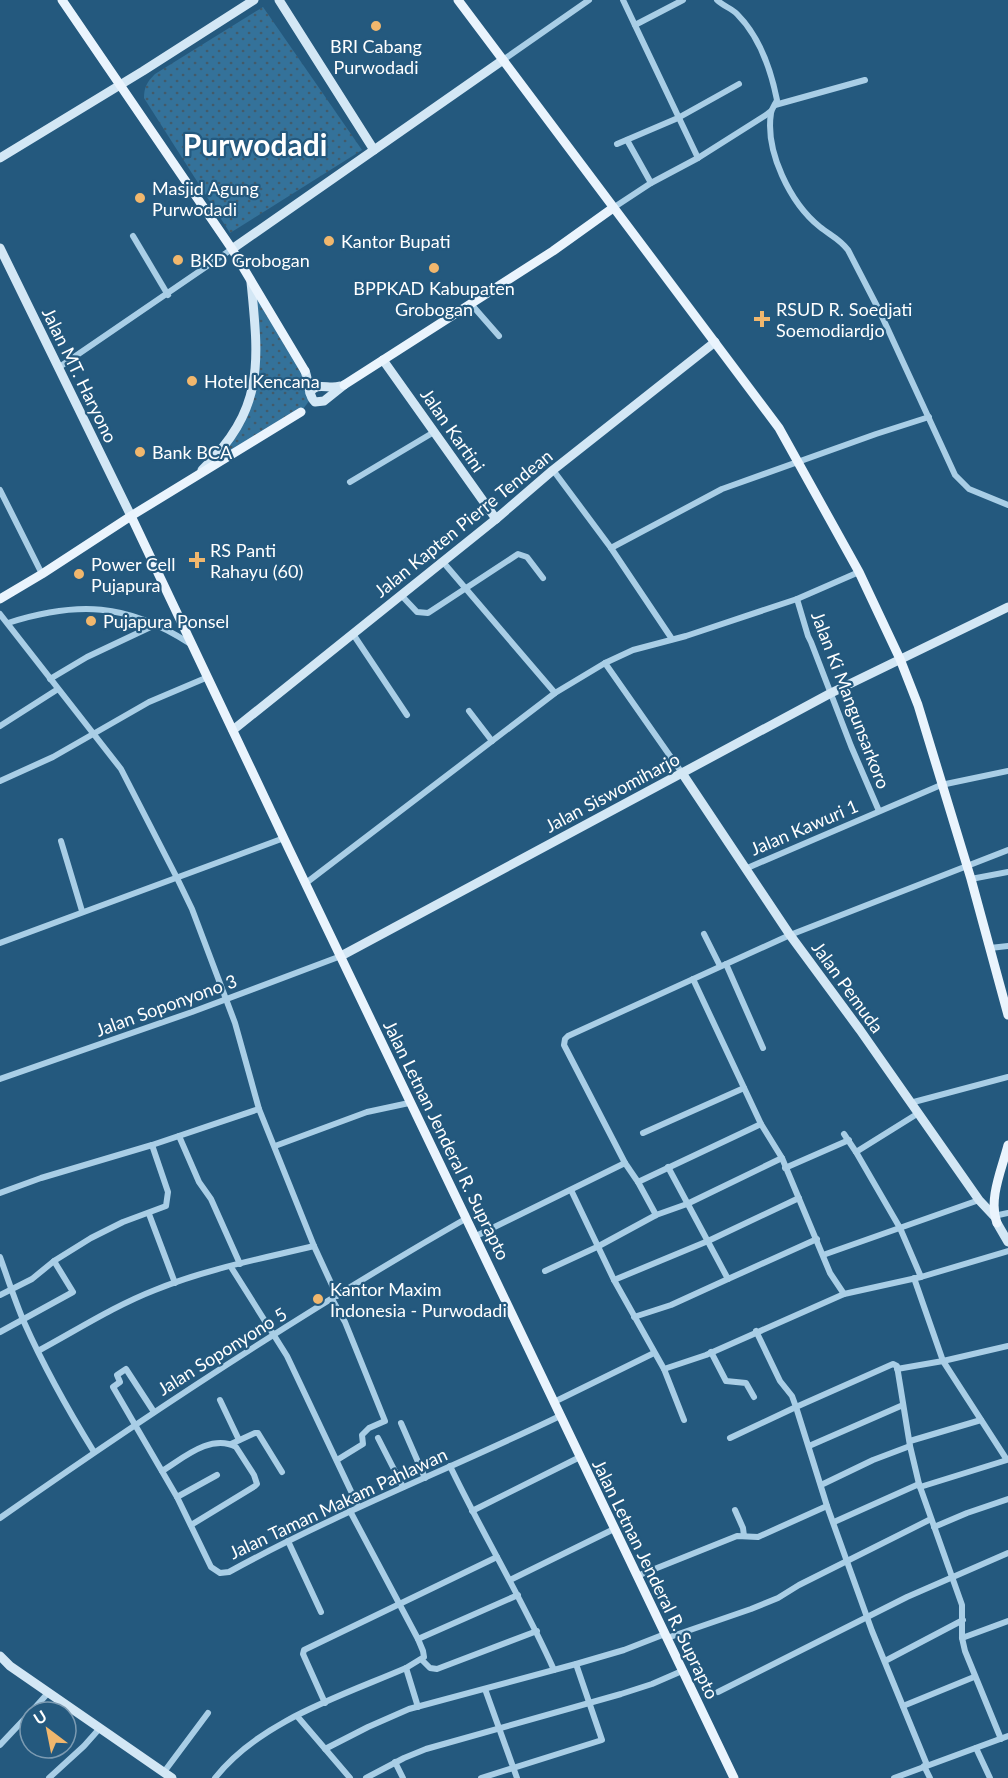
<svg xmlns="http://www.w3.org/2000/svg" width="1008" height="1778" viewBox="0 0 1008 1778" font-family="Lato,sans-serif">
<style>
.park{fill:url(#park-dots)}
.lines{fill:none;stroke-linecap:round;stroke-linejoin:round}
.street{stroke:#a9cee6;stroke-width:6}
.secondary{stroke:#d3e7f5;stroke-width:9}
.primary{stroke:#eaf4fd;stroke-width:9}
.poi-dot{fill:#f1b76d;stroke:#24597e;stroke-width:2}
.labels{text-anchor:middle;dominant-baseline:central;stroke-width:4.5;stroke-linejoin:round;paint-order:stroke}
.poi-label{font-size:18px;fill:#fff;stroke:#24597e;text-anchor:start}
.street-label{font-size:18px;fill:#fff;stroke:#24597e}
.town-label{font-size:30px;font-weight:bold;fill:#fff;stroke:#24597e}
</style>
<defs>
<pattern id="park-dots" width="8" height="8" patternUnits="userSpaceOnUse" patternTransform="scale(1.5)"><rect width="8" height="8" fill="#34729a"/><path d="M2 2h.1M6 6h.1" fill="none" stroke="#425b6b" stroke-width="1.8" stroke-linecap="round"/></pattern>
</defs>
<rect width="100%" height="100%" fill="#24597e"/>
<!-- park -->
<g class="park">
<path d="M 263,7 L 362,150 L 230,233 L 144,98 C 144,87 147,82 155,74 Z"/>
<polygon points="252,282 305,371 309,401 301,412 197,476 217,457 254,389"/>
</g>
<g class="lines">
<!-- street -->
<g class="street">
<polyline points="623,0 698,158"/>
<path d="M 717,0 C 723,6 731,8 737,14 C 759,36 771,70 777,100 C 775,105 772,108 771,113 C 765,151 790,203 820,227 C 830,235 840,239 848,250 L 879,310 L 955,475 L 969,489 L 1008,505"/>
<polyline points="635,25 683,0"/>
<polyline points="503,60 589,0"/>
<polyline points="775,105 865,80"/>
<polyline points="627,140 651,183"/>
<polyline points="617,144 678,118 739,84"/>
<polyline points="613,208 651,183 698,158 766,115 771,111"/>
<polyline points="133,236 168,295"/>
<polyline points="471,304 499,336"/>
<polyline points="58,368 232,249"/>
<polyline points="553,470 611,548 672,639"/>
<polyline points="350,482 434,432"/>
<polyline points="0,490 42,574"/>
<polyline points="611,548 722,489 876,434 929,417"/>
<polyline points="443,562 555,693"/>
<polyline points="401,595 417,612 428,613 518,554 527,557 543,578"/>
<polyline points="797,599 808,636 811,642 851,746 879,811"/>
<polyline points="0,614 121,769 177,878 192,909 235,1023 259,1109 314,1246 337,1296"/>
<path d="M 8,623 C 77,601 127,603 189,643"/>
<polyline points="353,634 407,715"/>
<polyline points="605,663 682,773"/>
<polyline points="50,679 87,657 157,624"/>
<polyline points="469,711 492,741"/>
<polyline points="0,726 58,689"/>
<polyline points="0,781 53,757 149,702 208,677"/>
<polyline points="61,841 82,911"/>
<polyline points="745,869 941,785 1008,771"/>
<polyline points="971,879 1008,872"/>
<polyline points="306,883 555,693 605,663 633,650 686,636 797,599 859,572"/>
<polyline points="704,934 720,966"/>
<polyline points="0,943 284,838"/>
<polyline points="990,948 1008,946"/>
<polyline points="726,964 763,1048"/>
<polyline points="693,979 761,1124 782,1158 830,1273 844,1294"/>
<polyline points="0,1079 192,1012 341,956"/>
<polyline points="910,1103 1008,1077"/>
<polyline points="643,1133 744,1088"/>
<polyline points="844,1134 856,1152 917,1114"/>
<polyline points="179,1136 199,1182 211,1199 240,1264"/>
<polyline points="275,1146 367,1112 409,1103"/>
<polyline points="856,1152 900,1228 921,1277"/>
<polyline points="625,1163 638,1182"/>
<polyline points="668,1167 728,1279 817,1239"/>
<polyline points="785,1168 849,1140"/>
<polyline points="571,1190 614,1280 664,1369 706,1355 844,1294 921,1277 1008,1251"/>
<polyline points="0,1193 41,1178 152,1145 259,1109"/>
<polyline points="149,1214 175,1283"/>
<polyline points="656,1215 638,1182 761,1124"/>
<polyline points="994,1216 1008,1213"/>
<polyline points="474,1237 625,1163 564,1045 565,1039 568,1036 790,935 1008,850"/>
<polyline points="823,1255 979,1200"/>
<path d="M 0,1257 C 8,1279 15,1301 24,1322 C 44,1367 68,1410 94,1452"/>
<polyline points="231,1267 287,1356 358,1506"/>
<polyline points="545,1271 597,1247 656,1215 687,1204 782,1158"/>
<polyline points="914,1278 943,1361 1007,1460 920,1487"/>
<polyline points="614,1280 708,1241 799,1198"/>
<polyline points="0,1295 32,1279 54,1261 91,1238 123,1222 166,1206 168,1192 152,1145"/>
<polyline points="332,1299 345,1322 385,1421 369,1428 362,1435 363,1444 337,1460"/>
<polyline points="634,1317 671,1305 728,1279"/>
<polyline points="0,1332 73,1292 54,1261"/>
<path d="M 38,1351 C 77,1330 114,1306 155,1290 C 206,1269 260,1259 314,1246"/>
<polyline points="711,1352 726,1381 746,1383 754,1397"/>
<polyline points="664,1369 684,1420"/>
<polyline points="897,1369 943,1361 1008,1346"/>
<polyline points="220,1400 239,1440"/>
<polyline points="554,1402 654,1353"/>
<path d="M 154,1412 L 126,1369 L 117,1375 L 120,1382 L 113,1387 L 177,1497 L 211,1567 L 220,1573 L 229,1572 C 336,1513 450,1469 560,1416"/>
<polyline points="401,1423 425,1478"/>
<polyline points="378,1438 403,1487"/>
<polyline points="730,1438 796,1407 792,1396 780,1381 756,1331"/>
<polyline points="910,1441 981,1420"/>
<polyline points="231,1444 255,1433 258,1433 282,1472"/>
<polyline points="809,1446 903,1405"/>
<path d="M 450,1466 C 483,1535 523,1600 554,1670"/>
<path d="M 162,1471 C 182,1459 211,1433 236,1447 L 254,1475 L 257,1484 L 255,1486 L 191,1525"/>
<polyline points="821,1485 873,1460 910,1446"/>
<polyline points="177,1497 217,1475"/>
<polyline points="735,1510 743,1528 744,1536"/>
<polyline points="472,1511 580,1457"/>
<path d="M 0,1518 C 151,1412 306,1310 467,1218"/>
<polyline points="834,1522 919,1484"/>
<polyline points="934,1527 967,1513 1008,1499"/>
<polyline points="288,1541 321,1612"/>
<polyline points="637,1576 737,1536 758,1537 827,1506"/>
<polyline points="510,1580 614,1529"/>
<polyline points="667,1638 751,1609 778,1598 799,1585 931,1519"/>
<polyline points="962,1638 1008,1621"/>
<polyline points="418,1639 518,1595"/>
<polyline points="422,1660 430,1668 437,1669 537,1631"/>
<polyline points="885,1661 963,1620"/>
<polyline points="406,1668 418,1707"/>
<polyline points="485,1689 517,1778"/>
<polyline points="718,1692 907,1597 1008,1553"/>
<polyline points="325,1703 303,1654 304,1650 497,1557"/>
<polyline points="903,1706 974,1677"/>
<polyline points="31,1712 48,1693"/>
<polyline points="297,1716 350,1778"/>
<polyline points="0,1745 30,1713"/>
<polyline points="976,1748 990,1778"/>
<polyline points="325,1749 368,1727 409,1709 576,1664 624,1650 665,1634"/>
<polyline points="395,1762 403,1778"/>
<polyline points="927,1765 872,1631 827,1506 796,1407 893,1364 897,1366 910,1446 919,1484 962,1605 962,1638 965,1651 1001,1739"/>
<polyline points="924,1766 930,1778"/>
<polyline points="164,1772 208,1713"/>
<polyline points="49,1778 84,1746 100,1728"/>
<path d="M 215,1778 C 260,1721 341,1696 406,1668 L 424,1657 L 423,1651 L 418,1639 L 350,1511"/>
<polyline points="366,1778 404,1758 426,1749 621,1694 652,1684 682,1671"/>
<polyline points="481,1778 602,1740 576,1664"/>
<polyline points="894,1778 1008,1736"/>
</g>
<!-- secondary -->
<g class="secondary">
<polyline points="279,0 374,150"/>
<polyline points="0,158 143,71 254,0"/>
<polyline points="0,248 131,516"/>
<polyline points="232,249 503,60"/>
<polyline points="383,360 496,519"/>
<path d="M 305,371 C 309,381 308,396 315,402 L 324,401 L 344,385"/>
<path d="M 310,393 C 316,381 329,390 340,386"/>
<path d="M 202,470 C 265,409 259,363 251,282"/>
<polyline points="233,730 496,519 553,470 715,342"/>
<polyline points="682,773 790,935 860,1030 979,1200 994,1216"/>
<polyline points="341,956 831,693 1008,607"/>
<polyline points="997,1223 1008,1242"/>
<polyline points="0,1656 10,1666 172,1778"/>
</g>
<!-- primary -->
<g class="primary">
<polyline points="62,0 232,249 305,371"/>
<polyline points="458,0 779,428 859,572 900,659 918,705 971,879 1008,1015"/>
<polyline points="344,385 553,251 613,208"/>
<path d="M 131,516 C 241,749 352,982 464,1214 C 555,1401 643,1590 734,1778"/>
<polyline points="0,599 42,574 131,516 301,412"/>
<path d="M 997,1223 C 988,1199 1002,1169 1008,1145"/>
</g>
</g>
<!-- markers -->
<g class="poi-dot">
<circle cx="376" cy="26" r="6"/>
<circle cx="140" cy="198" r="6"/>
<circle cx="329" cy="241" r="6"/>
<circle cx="178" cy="260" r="6"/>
<circle cx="434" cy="268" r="6"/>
<path d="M759 310h6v6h6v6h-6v6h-6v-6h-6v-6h6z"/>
<circle cx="192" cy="381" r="6"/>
<circle cx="140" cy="452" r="6"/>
<path d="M194 551h6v6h6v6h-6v6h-6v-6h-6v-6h6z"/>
<circle cx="79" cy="574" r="6"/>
<circle cx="91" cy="621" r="6"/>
<circle cx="318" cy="1299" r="6"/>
</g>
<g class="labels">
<!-- poi labels -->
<g class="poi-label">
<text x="376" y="46" text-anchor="middle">BRI Cabang<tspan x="376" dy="21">Purwodadi</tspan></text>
<text x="152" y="188">Masjid Agung<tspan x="152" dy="21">Purwodadi</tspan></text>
<text x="341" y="241">Kantor Bupati</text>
<text x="190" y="260">BKD Grobogan</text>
<text x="434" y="288" text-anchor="middle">BPPKAD Kabupaten<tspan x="434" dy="21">Grobogan</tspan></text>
<text x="776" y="309">RSUD R. Soedjati<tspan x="776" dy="21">Soemodiardjo</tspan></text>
<text x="204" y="381">Hotel Kencana</text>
<text x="152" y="452">Bank BCA</text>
<text x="210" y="550">RS Panti<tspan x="210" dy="21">Rahayu (60)</tspan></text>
<text x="91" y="564">Power Cell<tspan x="91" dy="21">Pujapura</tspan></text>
<text x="103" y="621">Pujapura Ponsel</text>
<text x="330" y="1289">Kantor Maxim<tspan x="330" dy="21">Indonesia - Purwodadi</tspan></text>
</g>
<!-- street labels -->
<g class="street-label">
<text transform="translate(80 375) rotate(64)">Jalan MT. Haryono</text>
<text transform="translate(453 430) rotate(55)">Jalan Kartini</text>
<text transform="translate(463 523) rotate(-39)">Jalan Kapten Pierre Tendean</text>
<text transform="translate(851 700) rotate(69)">Jalan Ki Mangunsarkoro</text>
<text transform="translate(612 792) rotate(-28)">Jalan Siswomiharjo</text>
<text transform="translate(804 827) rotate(-23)">Jalan Kawuri 1</text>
<text transform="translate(848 987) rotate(54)">Jalan Pemuda</text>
<text transform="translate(166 1005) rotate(-20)">Jalan Soponyono 3</text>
<text transform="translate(447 1140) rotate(64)">Jalan Letnan Jenderal R. Suprapto</text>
<text transform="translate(222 1351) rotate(-32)">Jalan Soponyono 5</text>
<text transform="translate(338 1503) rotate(-25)">Jalan Taman Makam Pahlawan</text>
<text transform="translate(656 1579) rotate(64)">Jalan Letnan Jenderal R. Suprapto</text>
</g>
<!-- town labels -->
<g class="town-label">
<text x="255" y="144">Purwodadi</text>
</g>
</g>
<!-- north arrow -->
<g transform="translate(48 1730) rotate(328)"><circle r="28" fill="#24597e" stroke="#7c9bb2" stroke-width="1.5"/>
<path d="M0-4.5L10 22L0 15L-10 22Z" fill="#f1b76d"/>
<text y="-9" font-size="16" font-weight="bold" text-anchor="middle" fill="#ffffff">U</text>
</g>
</svg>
